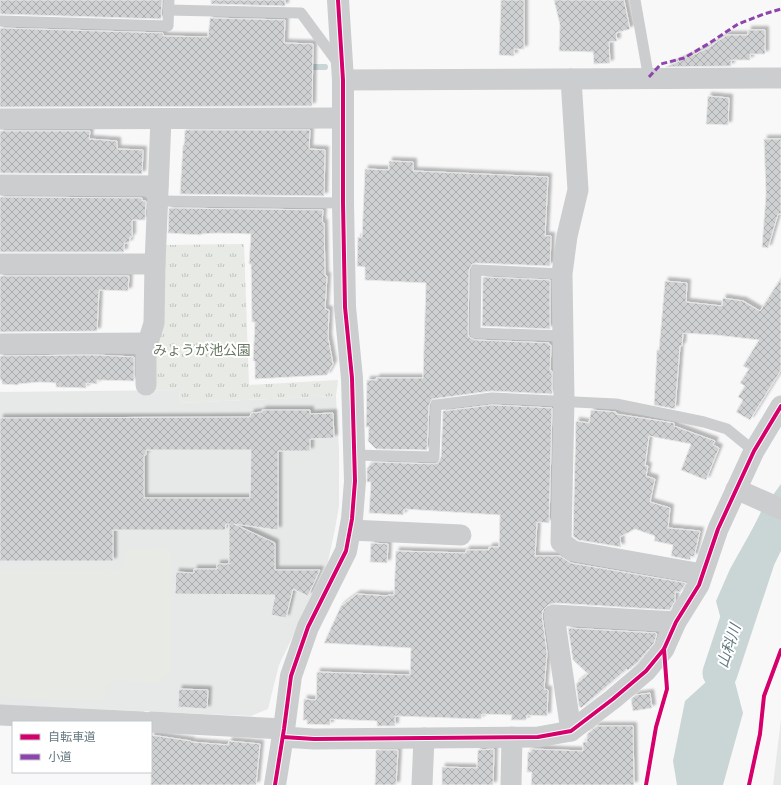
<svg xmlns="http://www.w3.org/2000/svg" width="781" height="785" viewBox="0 0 781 785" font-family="'Fira Sans','Noto Sans JP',sans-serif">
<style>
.built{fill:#e7e9e8}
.grass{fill:#e8eae5}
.park{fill:url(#park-tufts)}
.water{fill:#cad5d6}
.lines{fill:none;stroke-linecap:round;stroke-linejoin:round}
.stream{stroke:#cad5d6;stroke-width:6}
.river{stroke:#cad5d6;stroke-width:35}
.building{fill:url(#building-cross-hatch);stroke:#e8e8e8;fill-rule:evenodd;filter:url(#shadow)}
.service{stroke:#cbcdce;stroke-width:11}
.minor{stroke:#cbcdce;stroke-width:21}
.tertiary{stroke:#cbcdce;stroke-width:22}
.quiet{stroke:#8e44ad;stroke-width:3;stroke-dasharray:6 3;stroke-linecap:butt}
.cycleway-casing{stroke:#fff;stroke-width:6}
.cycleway{stroke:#d6006c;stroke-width:4}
.labels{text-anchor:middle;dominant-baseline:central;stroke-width:4;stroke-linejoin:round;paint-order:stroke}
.park-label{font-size:14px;fill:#6a7a64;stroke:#fff}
.water-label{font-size:15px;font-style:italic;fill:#60787c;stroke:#fff}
</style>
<defs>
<pattern id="park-tufts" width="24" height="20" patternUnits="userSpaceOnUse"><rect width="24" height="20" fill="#e8eae5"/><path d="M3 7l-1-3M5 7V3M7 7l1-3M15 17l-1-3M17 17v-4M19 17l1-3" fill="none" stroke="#c0c2bf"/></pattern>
<pattern id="building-cross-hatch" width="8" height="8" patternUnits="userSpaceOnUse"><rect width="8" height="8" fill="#ced0d1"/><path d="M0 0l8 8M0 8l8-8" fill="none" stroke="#abaeaf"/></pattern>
<filter id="shadow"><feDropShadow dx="3.5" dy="-3.5" stdDeviation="1" flood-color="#0004"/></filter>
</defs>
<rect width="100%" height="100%" fill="#f8f8f8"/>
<!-- built -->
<g class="built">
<polygon points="179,390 180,403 336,396 339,450 339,506 335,529 327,566 279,665 268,709 251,716 0,705 0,392"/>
<polygon points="781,719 781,785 773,785"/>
</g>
<!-- grass -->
<polygon class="grass" points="171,549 171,672 158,683 115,680 107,685 103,701 0,697 0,570 124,569 126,550"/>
<!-- park -->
<polygon class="park" points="244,244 249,385 338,380 336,396 180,403 179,390 154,390 161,245"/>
<!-- water -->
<polygon class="water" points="781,484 781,529 739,587 731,667 743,713 723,785 677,785 673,761 685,701 706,682 723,627 716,601 730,569 767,503"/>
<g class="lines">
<!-- stream -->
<polyline class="stream" points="305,67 325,67"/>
<!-- river -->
<polyline class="river" points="720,673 758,558 777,519"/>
</g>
<!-- building -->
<g class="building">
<polygon points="0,0 162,0 161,19 0,14"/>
<polygon points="211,0 285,0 285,6 211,4"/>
<polygon points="501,0 524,0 524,49 514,49 514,56 499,55"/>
<polygon points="554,0 624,0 630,29 616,33 617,41 609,42 610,63 594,64 593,52 559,51 560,25"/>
<polygon points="210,18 285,20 284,43 313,44 312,106 0,107 0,28 163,33 163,36 208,37"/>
<polygon points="748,30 765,30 765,54 750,54 750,60 731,60 731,66 666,67 708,48 727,35 748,35"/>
<polygon points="708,96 729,98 728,125 706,124"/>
<polygon points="185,130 310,130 309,149 325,150 324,196 180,194 183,145 184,145"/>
<polygon points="0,131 90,131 89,139 117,141 117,149 143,150 142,174 0,173"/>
<polygon points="764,139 781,139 781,214 778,214 768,248 762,247 766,194"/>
<polygon points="389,161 413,162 413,171 548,177 545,236 551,236 550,266 476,263 472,264 469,270 468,333 469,337 475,340 549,343 549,345 551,345 550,371 552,371 552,394 491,391 432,399 429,405 427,450 376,449 368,441 369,427 366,427 367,380 377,380 376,378 423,378 426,283 365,280 365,267 357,266 358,237 362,238 365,169 389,170"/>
<polygon points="0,197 142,198 142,201 146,201 145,220 132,220 132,237 130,237 129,243 124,243 124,252 0,252"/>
<polygon points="169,208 323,210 322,222 324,223 325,276 327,276 325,309 329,310 328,337 333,364 327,375 255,379 255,361 253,361 255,322 252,322 251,264 249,264 251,234 217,233 201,234 201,235 168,233"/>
<polygon points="0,276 129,276 128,291 99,290 97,331 0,332"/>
<polygon points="483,277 550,280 550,329 482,326"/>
<polygon points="781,278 781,370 750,420 736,412 743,400 738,397 745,386 740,383 749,369 743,366 759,340 716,335 683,333 682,346 680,346 675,409 654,405 657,350 659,350 665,281 687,283 686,302 722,306 723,298 743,301 760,311"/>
<polygon points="96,355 134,357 134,381 97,380 97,384 86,383 86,388 56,387 56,383 40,382 18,384 18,385 2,384 2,380 0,380 0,356"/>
<polygon points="492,405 552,408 549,523 537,522 535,556 560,556 571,563 686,583 680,592 675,592 675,601 670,610 555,603 548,605 543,610 542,616 547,653 544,689 548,690 547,716 527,715 526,720 511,720 512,715 482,714 481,719 395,716 395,726 377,726 377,721 330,719 330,725 307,724 307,720 303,720 304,699 316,700 317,672 410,675 411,648 324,643 341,606 357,594 388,596 388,595 394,595 396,551 466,553 466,550 489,550 489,547 499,547 500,515 404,509 403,515 369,513 371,482 367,482 367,468 373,462 434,464 438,463 441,457 443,411"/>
<path d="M 262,410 L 310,410 L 310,414 L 333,413 L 334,438 L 310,439 L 310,451 L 278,451 L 278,530 L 234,524 L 275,543 L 275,570 L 320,570 L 308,596 L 293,589 L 286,618 L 271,615 L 275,595 L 175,594 L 176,572 L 194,573 L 194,569 L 217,569 L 217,564 L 229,564 L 229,524 L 226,524 L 225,530 L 113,530 L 113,561 L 0,561 L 0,418 L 250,417 L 251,413 L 262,412 ZM 146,450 L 251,450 L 250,498 L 144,498 L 144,455 L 146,455 Z"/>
<polygon points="591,410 616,412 616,414 674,423 674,426 715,441 713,445 719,448 706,480 681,470 691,444 649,436 645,466 648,466 646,476 655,479 650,502 670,508 668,528 700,531 694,557 691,556 690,560 671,556 673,545 654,541 655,536 635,529 620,537 621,547 578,540 573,536 576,421 589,423"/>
<polygon points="371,543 388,544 387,563 370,562"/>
<polygon points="568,628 656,633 657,634 654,643 637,663 627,671 627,669 581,708 579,706 576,684 588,674 573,660"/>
<polygon points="179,689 208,690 207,709 178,707"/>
<polygon points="650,693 652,708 633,711 631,699 636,695"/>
<polygon points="597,726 633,726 634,785 531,785 532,772 527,772 528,752 531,752 531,749 583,751 583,742 587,742 587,734"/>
<polygon points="151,735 191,741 191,742 228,745 229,741 260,744 256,785 151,785"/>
<polygon points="494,749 493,785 442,785 442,767 477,768 478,750"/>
<polygon points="376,750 398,750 396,785 375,785"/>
</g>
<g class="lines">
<!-- service -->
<g class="service">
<polyline points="635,0 649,79"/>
<polyline points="168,10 301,13 338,63"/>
<polyline points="0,21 168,26 169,0"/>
<polyline points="157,201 343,203"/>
<polyline points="562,274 476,270 475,333 563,336"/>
<polyline points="354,455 434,457 436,405 492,398 616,404 704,422 727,429 754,451"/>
</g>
<!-- minor -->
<g class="minor">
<polyline points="571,79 578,190 567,236 562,274 564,400 561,542 573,551 702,574"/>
<polyline points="343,80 781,78"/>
<polyline points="0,119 342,118"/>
<polyline points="0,185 158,186"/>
<polyline points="0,264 155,264 161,119"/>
<polyline points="0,344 148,343"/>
<polyline points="146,385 146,349 154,323 155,264"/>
<polyline points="736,489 781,509"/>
<polyline points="350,530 461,535"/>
<polyline points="0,715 143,722"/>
<polyline points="151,722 284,729"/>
<polyline points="571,731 554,615 676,622"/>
<polyline points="283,737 314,739 538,737 571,731 613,699 646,671 664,649 676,622 699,585 718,529 754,451 781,406"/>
<polyline points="422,785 424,738"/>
<polyline points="511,785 512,737"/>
</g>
<!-- tertiary -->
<polyline class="tertiary" points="275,785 284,729 291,676 308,627 346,551 352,519 355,481 352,378 345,307 343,203 343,80 338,0"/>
<!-- quiet -->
<polyline class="quiet" points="649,77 661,64 684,58 708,44 738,24 764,14 781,9"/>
<!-- cycleway casing -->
<g class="cycleway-casing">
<g id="cycleway">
<polyline points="283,737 314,739 538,737 571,731 613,699 646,671 664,649 676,622 699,585 718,529 754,451 781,406"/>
<polyline points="275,785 284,729 291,676 308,627 346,551 352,519 355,481 352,378 345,307 343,203 343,80 338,0"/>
<polyline points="646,785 656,727 667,689 664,649"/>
<polyline points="749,785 760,734 764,696 781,650"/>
</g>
</g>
<!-- cycleway -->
<use href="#cycleway" class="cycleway"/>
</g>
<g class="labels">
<!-- park labels -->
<g class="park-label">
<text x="202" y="350">みょうが池公園</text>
</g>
<!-- water labels -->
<g class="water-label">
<text transform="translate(729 646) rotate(-72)">山科川</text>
</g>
</g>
<!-- legend -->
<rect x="12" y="721" width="140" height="52" fill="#ffffff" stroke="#c1c9cd"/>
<rect x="20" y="734" width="20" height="6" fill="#d6006c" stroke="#c1c9cd"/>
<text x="48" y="741" font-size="12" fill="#657982">自転車道</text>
<rect x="20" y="754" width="20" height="6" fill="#8e44ad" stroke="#c1c9cd"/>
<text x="48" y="761" font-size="12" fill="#657982">小道</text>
</svg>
